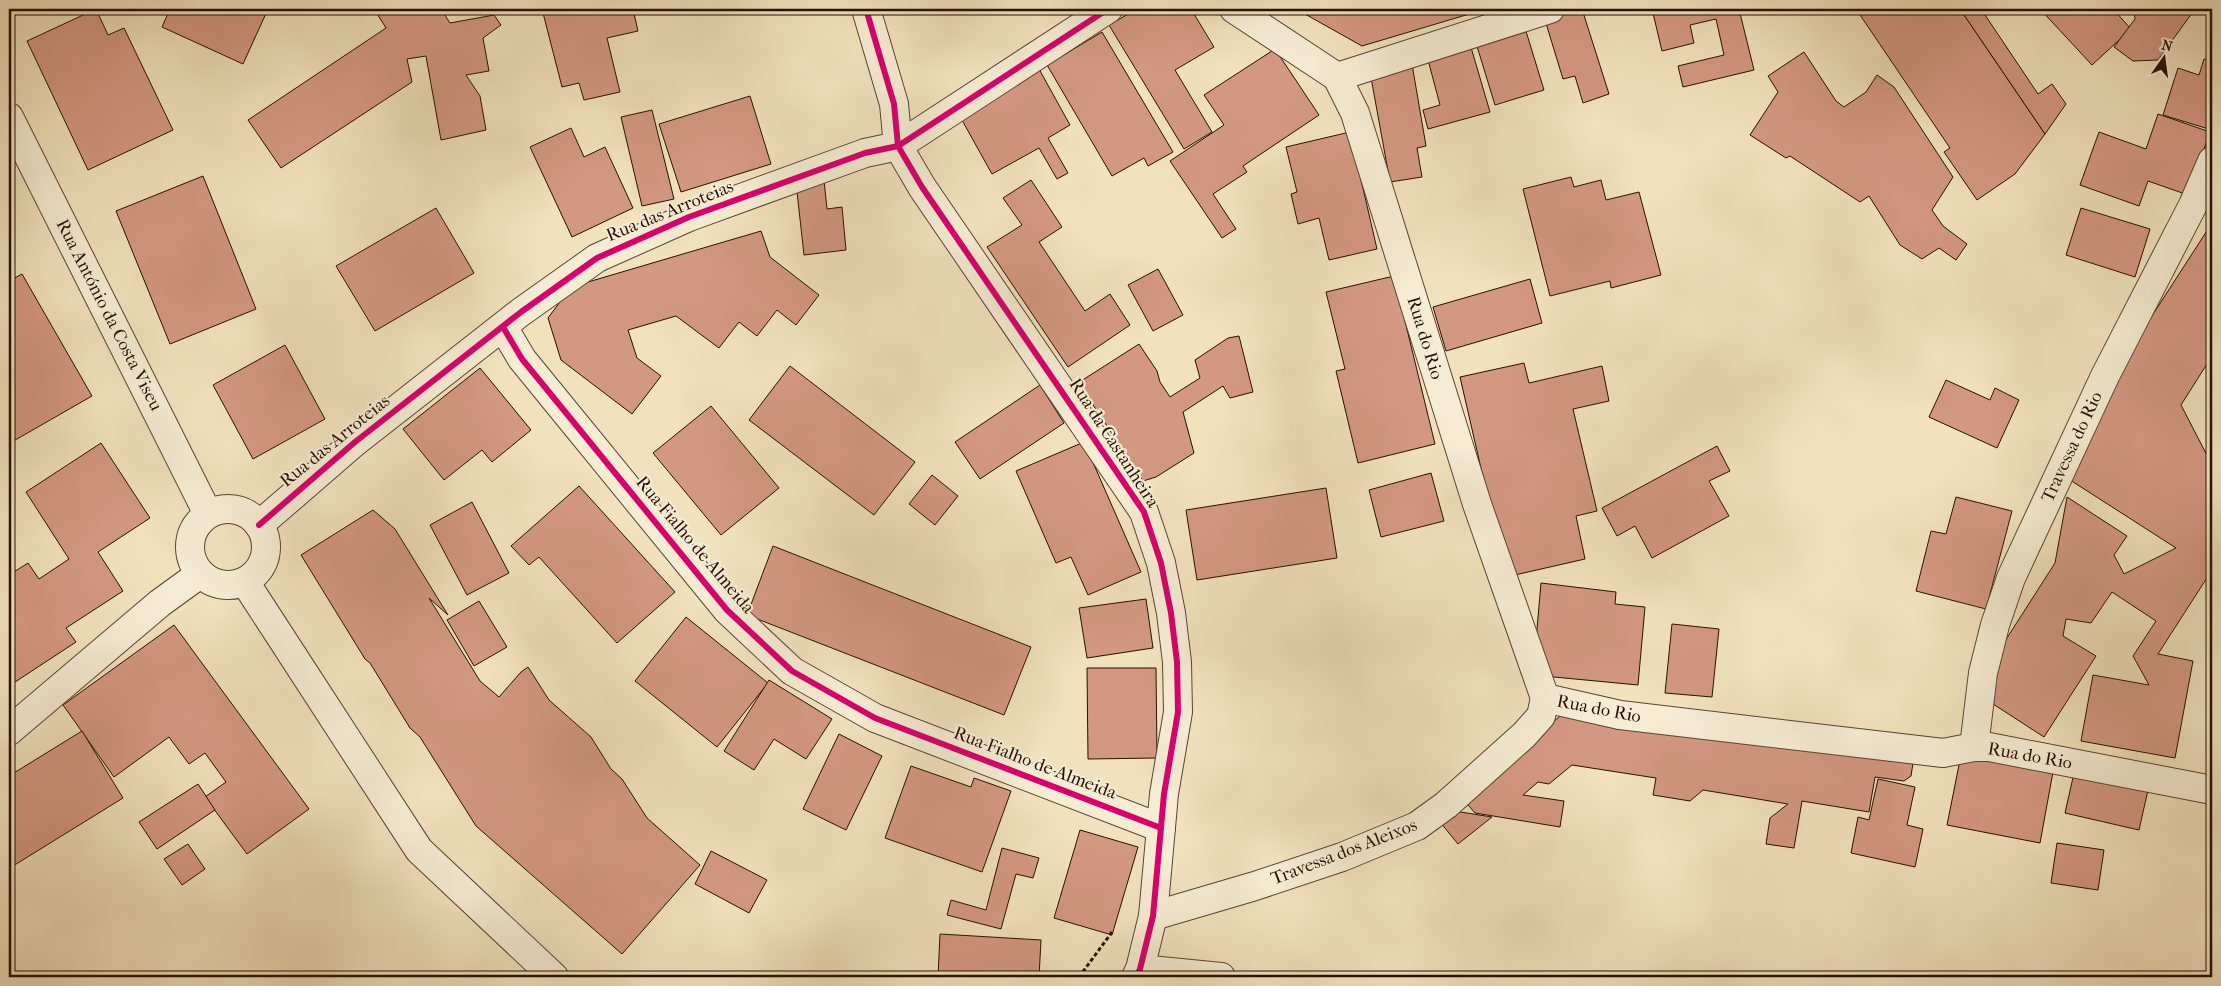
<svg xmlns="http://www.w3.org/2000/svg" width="2221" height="986" viewBox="0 0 2221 986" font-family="'IM FELL French Canon',serif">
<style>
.building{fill:#d39882;stroke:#260f03}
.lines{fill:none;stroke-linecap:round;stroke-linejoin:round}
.minor-casing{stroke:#594432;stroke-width:30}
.tertiary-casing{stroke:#594432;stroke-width:30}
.path{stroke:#260f03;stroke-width:3;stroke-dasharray:4 2.5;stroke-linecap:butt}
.minor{stroke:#f6ecd4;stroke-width:28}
.tertiary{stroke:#f6ecd4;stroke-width:28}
.cycleway-casing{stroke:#f6ecd4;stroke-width:9}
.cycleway{stroke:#d6006c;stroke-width:6}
.labels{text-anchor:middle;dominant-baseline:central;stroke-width:4.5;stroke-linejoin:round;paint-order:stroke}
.street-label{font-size:18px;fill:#260f03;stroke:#f6ecd4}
</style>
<rect width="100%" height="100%" fill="#f1e2bd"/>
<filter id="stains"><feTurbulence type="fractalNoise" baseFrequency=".004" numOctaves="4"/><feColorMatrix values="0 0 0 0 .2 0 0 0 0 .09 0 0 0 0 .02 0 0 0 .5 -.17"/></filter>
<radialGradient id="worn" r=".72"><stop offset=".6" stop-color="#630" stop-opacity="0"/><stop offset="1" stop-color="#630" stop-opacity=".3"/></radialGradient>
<!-- building -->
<g class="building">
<polygon points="96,9 108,35 124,28 173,130 88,170 27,41"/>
<polygon points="170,9 268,9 243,64 162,27"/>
<polygon points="374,9 424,9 425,11 441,9 450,23 494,15 501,25 483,38 489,71 466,75 480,96 486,130 441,140 426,56 407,59 412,82 281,168 248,120 386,28"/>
<polygon points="542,9 633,9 638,31 607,38 620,92 584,100 579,83 562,87"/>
<polygon points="1137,9 1191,9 1214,47 1175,70 1212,132 1184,149 1109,25"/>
<polygon points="1296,9 1486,9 1362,46"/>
<polygon points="1582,9 1609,94 1583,103 1575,76 1563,79 1545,20"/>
<polygon points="1652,9 1739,9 1754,70 1683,87 1678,66 1724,55 1716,19 1690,25 1694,43 1662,51"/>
<polygon points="1856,9 1960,9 2045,134 2015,174 1977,200 1944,152 1950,148"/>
<polygon points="1960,9 1981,9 2038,94 2052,84 2066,104 2045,134"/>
<polygon points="2040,9 2113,9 2131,29 2092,65"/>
<polygon points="2134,9 2195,9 2158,60 2133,61 2114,47 2135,19"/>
<polygon points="1525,28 1544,90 1495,105 1476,43"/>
<polygon points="1102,32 1173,152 1148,166 1144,158 1112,176 1047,65"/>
<polygon points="1470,44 1490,112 1428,129 1423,110 1440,105 1427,56"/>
<polygon points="1275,49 1319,115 1243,166 1247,172 1213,194 1236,229 1222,238 1170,161 1224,125 1204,95"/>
<polygon points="1804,52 1836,101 1844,107 1866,92 1877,75 1894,87 1953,177 1932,210 1943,226 1967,244 1956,260 1939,248 1922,259 1900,245 1869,196 1860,202 1790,156 1786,158 1750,135 1778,92 1768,76"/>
<polygon points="2204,59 2212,61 2212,130 2163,115 2178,68 2199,75"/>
<polygon points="1412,64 1426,146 1417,148 1422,177 1390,182 1370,72"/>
<polygon points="1039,69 1070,125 1048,138 1068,173 1057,179 1039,148 992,174 958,113"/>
<polygon points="750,96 771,164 681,192 659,124"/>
<polygon points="652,110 674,199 642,206 621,117"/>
<polygon points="2158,114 2210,132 2188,195 2148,181 2139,206 2080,185 2099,132 2146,149"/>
<polygon points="571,128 584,157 605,147 633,208 572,237 530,147"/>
<polygon points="1350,132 1377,249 1329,260 1319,218 1298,224 1291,194 1297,192 1286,147"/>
<polygon points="203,176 256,309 170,344 116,211"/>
<polygon points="1571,177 1574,187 1601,180 1606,200 1639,192 1661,275 1611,288 1610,281 1550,296 1523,189"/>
<polygon points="824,180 827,209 842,207 846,250 804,255 796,183"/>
<polygon points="1031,180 1062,227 1039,242 1085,311 1110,294 1130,325 1068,367 987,247 1022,225 1003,198"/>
<polygon points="436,208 474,273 375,331 336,266"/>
<polygon points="2081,208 2150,229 2135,277 2066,255"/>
<polygon points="2212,223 2212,356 2181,405 2212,465 2212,570 2158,654 2193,661 2175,758 2081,741 2093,675 2149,685 2133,656 2156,621 2112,592 2091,623 2066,619 2063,636 2096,656 2044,737 1973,691 2055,563 2067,497 2127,536 2114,555 2124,574 2176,548 2053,469"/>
<polygon points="761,231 770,257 819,295 796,325 777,310 757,336 739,322 719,348 676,316 628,330 637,358 661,376 632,414 561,360 548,318 571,287"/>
<polygon points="1158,269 1183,315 1153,331 1128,285"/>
<polygon points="22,274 92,396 10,443 9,281"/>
<polygon points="1394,276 1435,444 1358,463 1336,371 1345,369 1326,292"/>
<polygon points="1530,279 1542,323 1446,351 1433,307"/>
<polygon points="1239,336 1253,392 1230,398 1223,386 1183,412 1194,453 1156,477 1143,481 1082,388 1081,381 1139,344 1157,371 1160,382 1170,397 1200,378 1195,360 1228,338"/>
<polygon points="285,345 325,419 253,459 213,385"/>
<polygon points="1524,363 1529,383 1602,366 1609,401 1573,409 1597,511 1576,516 1585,559 1506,577 1460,377"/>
<polygon points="790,366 915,462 874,515 749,420"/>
<polygon points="480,368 531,430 492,462 482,450 444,480 403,429"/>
<polygon points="1946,380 1990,400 1995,388 2019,400 1997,448 1929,417"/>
<polygon points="1040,385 1064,423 980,479 955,442"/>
<polygon points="711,406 779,488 721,535 653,453"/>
<polygon points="1084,442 1141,572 1088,595 1071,557 1056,563 1016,471"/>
<polygon points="101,443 150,518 98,552 123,591 66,628 76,642 9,686 9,575 28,563 39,579 69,559 26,492"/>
<polygon points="1717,446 1730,471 1709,481 1729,516 1652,558 1635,526 1617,536 1602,508"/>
<polygon points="1431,473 1444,521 1381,537 1369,490"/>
<polygon points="932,475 958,496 935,525 909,504"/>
<polygon points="579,486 675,592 617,643 539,557 529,565 511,546"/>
<polygon points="1326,488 1337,558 1197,580 1186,510"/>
<polygon points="1956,497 2012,511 1986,609 1916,591 1931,531 1946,534"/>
<polygon points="472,502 509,573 467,595 430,525"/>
<polygon points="373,510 395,529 448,615 429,598 480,681 499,697 521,672 528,667 549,700 591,737 611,769 622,779 647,818 700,865 622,954 476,826 420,737 410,728 370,663 365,659 301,555"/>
<polygon points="773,546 1031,647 1004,715 747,615"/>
<polygon points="1541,583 1616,592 1615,604 1645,607 1638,685 1533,675"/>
<polygon points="1146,599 1153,648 1087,658 1079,608"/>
<polygon points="479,601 507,647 474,666 447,620"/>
<polygon points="686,617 768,683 717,747 635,681"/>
<polygon points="1672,624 1719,629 1712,697 1665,693"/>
<polygon points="174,625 309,809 247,854 205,797 226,782 205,753 189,764 169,737 114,777 63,705"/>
<polygon points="1087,668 1156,668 1157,758 1088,759"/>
<polygon points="769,680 832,719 806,759 774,739 754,770 724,751"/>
<polygon points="1571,707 1913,763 1911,776 1904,781 1875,777 1869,812 1802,801 1794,848 1766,844 1770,818 1788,804 1703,790 1690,801 1653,795 1656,778 1572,765 1549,784 1538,782 1523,795 1564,801 1560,827 1475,813 1462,798"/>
<polygon points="82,731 123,798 13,866 9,859 9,776"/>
<polygon points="839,734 882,756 846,830 803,809"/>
<polygon points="1961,755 2053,772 2040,843 1947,825"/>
<polygon points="911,766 971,787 974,778 1011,791 982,872 885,838"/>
<polygon points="2074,773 2148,790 2139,830 2065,813"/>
<polygon points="1878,779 1915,787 1907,825 1923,829 1915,867 1851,853 1858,817 1869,820"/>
<polygon points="198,784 215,810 157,849 139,822"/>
<polygon points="1454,811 1492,817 1458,844 1440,822"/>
<polygon points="1080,830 1138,847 1112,935 1054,918"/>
<polygon points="2057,843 2104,850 2098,890 2051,883"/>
<polygon points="188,844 205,869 182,885 164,859"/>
<polygon points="1002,848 1039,858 1033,878 1016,874 1001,929 947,915 951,900 986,910"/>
<polygon points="711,851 767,880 749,913 695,884"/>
<polygon points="940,934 1041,940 1039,977 938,977"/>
</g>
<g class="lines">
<!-- minor casing -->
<g class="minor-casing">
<g id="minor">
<polyline points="866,9 894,104 898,146 922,187 1144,512 1161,563 1171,613 1177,662 1178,712 1164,794 1153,916 1140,969 1136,977"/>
<polyline points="1234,9 1337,77 1550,9"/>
<polyline points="1337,77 1355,113 1477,504 1545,698"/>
<polyline points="503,327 522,359 727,610 792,671 875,718 1161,828"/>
<polyline points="259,525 355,442 521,312 597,258 689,217 865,153 898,146 1108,9"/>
<polyline points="1545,698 1620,715 1943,753 1974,747 1989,747 2212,790"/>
<polyline points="9,731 160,603 200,574"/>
<polyline points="1974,747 1983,673 1995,625 2011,578 2105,376 2193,205 2212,161"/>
<polyline points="1153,916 1255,886 1342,857 1417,826 1446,805 1524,735 1541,716 1545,698"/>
<polyline points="1140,969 1221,977"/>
</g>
</g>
<!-- tertiary casing -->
<g class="tertiary-casing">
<g id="tertiary">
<polyline points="9,117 208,514"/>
<circle cx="228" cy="547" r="38"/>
<polyline points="245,582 419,850 554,977"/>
</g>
</g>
<!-- path -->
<polyline class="path" points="1079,977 1112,932"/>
<!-- minor -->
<use href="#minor" class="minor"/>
<!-- tertiary -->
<use href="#tertiary" class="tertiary"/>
<!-- cycleway casing -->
<g class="cycleway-casing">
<g id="cycleway">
<polyline points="866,9 894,104 898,146 922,187 1144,512 1161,563 1171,613 1177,662 1178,712 1164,794 1153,916 1140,969 1136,977"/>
<polyline points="503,327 522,359 727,610 792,671 875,718 1161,828"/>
<polyline points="259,525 355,442 521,312 597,258 689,217 865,153 898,146 1108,9"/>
</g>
</g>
<!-- cycleway -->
<use href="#cycleway" class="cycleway"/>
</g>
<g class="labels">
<!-- street labels -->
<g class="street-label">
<text transform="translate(670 211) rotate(-22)">Rua das Arroteias</text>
<text transform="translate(109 315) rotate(63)">Rua António da Costa Viseu</text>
<text transform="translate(1425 338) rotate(73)">Rua do Rio</text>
<text transform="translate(335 441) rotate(-39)">Rua das Arroteias</text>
<text transform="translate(1114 443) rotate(57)">Rua da Castanheira</text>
<text transform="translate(2072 447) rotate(-65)">Travessa do Rio</text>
<text transform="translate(695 545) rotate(50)">Rua Fialho de Almeida</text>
<text transform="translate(1599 709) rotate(11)">Rua do Rio</text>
<text transform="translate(2030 756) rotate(10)">Rua do Rio</text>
<text transform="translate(1035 763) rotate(21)">Rua Fialho de Almeida</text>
<text transform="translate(1344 852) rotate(-21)">Travessa dos Aleixos</text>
</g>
</g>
<!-- margin -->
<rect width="2221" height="986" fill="none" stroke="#f1e2bd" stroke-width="30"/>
<rect x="10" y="10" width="2201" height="966" fill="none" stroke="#260f03" stroke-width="2.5"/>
<rect x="15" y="15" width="2191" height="956" fill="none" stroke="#260f03"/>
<!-- north arrow -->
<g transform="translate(2164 58) rotate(14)" stroke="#f6ecd4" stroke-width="4" paint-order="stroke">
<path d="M0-4L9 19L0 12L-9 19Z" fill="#260f03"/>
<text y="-8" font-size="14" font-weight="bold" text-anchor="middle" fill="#260f03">N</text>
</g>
<rect width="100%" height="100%" filter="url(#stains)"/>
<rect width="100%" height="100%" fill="url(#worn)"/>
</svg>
